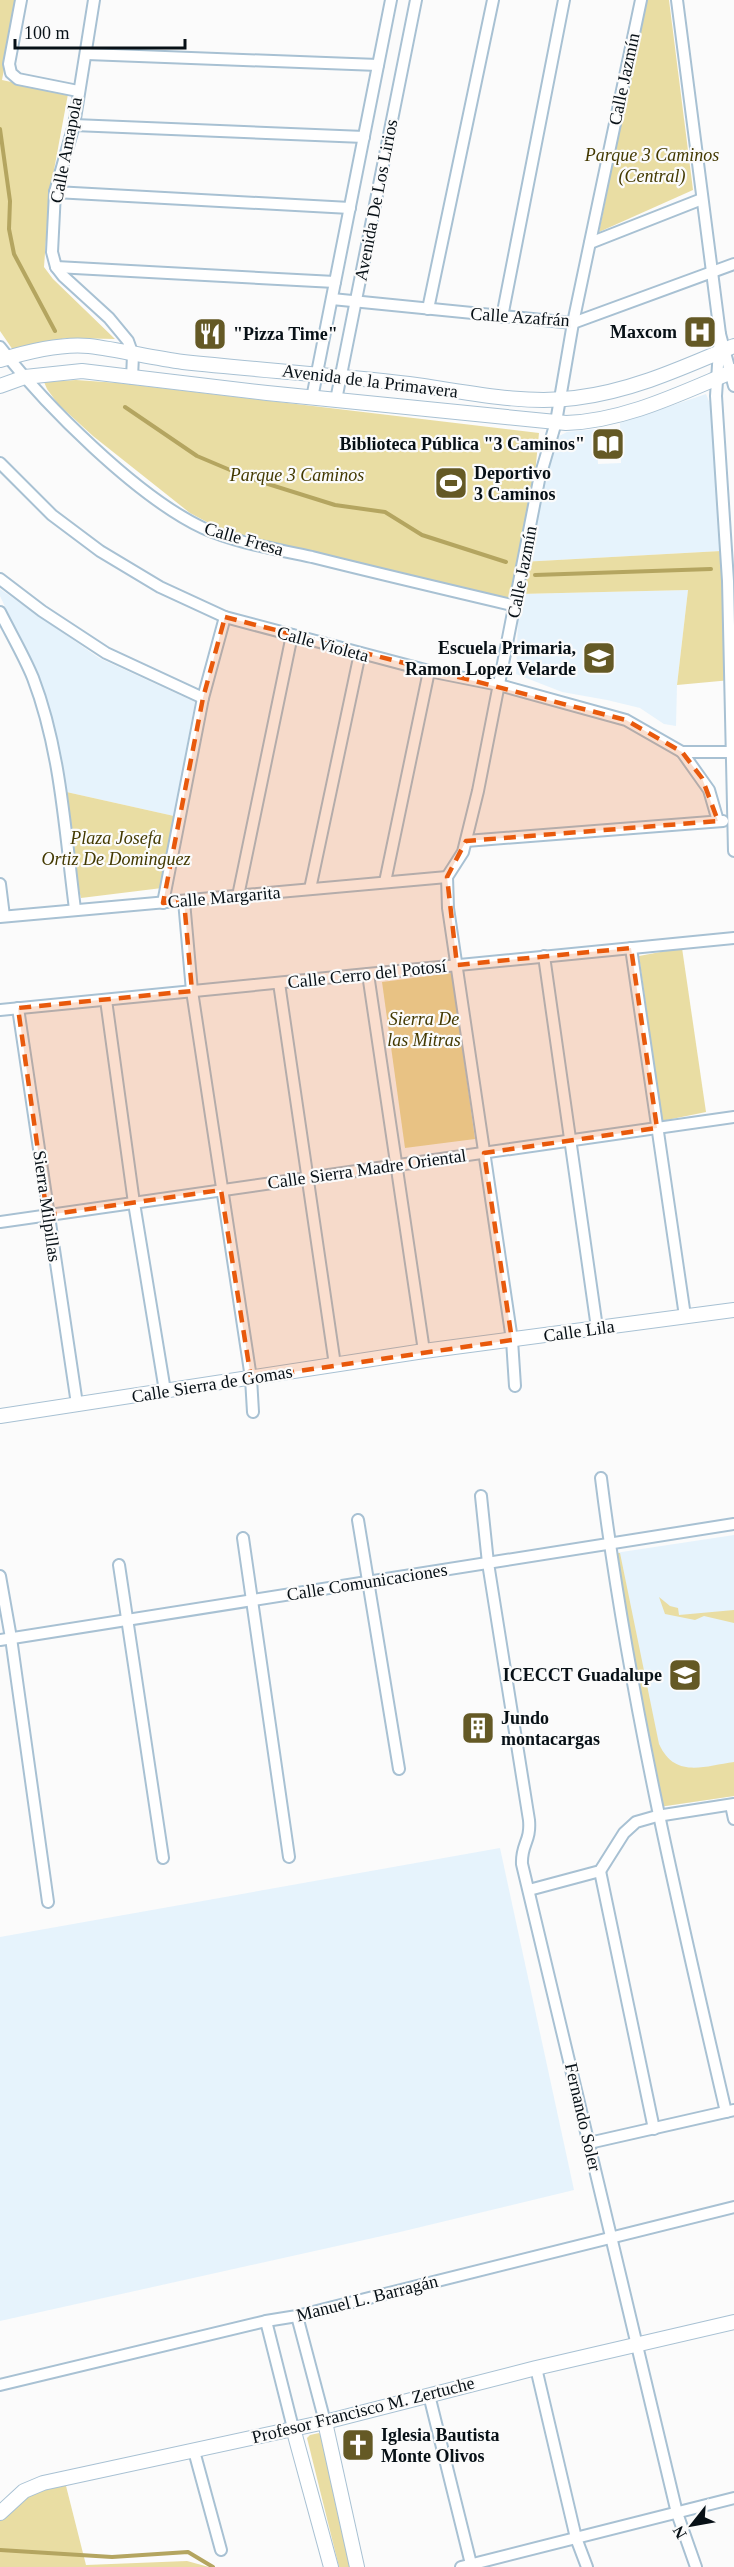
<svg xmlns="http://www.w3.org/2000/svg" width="734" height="2567" viewBox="0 0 734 2567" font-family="'Times New Roman',serif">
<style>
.built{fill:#e6f3fc}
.green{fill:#e9dda3}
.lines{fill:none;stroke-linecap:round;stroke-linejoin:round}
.stream{stroke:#b4a560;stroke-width:4}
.minor-casing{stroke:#a8c1d3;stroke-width:14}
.tertiary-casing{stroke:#a8c1d3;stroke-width:16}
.minor{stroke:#fff;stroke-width:10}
.tertiary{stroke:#fff;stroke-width:14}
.marked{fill:#e8590c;fill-opacity:0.2;stroke:#e8590c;stroke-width:4.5;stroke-dasharray:12 8;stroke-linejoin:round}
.labels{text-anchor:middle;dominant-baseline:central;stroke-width:4.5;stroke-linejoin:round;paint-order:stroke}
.street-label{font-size:18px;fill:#071016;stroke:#fbfbfb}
.park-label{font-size:18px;font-style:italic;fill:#433900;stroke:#fbfbfb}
.poi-label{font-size:18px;font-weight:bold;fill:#071016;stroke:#fbfbfb;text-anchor:end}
</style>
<rect width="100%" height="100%" fill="#fbfbfb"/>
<!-- built -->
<g class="built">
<polygon points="706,394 710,404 721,551 521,562 555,438 567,432 596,429 598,464 621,463 620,423"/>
<polygon points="0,589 99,658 195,702 174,816 62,791 33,667 0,596"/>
<polygon points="688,590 677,685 676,726 664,724 640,708 607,700 562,692 516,674 519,594"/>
<polygon points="734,1535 734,1796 659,1807 615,1553"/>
<polygon points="500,1848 574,2190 400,2232 0,2321 0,1937"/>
</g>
<!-- green -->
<g class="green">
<polygon points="0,0 17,0 2,80 68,94 49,197 44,267 53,279 115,339 66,338 13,350 0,331"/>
<polygon points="646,0 669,0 693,190 599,232"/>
<polygon points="76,380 119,383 539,433 535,474 521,562 721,551 731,680 677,685 688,590 519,594 510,601 222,530 190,513 93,436 58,404 47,389 44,382"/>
<polygon points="62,791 174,816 162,888 81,898 71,857"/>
<polygon points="682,948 706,1112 662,1121 639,956"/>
<polygon points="452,973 475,1139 405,1148 382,982"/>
<path d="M 615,1553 L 620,1553 L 659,1744 C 675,1779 704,1766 734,1762 L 734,1796 L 659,1807 Z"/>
<polygon points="659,1597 670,1606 678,1608 679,1615 734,1610 734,1623 704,1616 695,1620 665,1614"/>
<polygon points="319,2433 324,2439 352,2567 339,2567 307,2438 310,2435"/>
<polygon points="64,2478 86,2565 187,2561 209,2567 0,2567 0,2516 3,2509"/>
</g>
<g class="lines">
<!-- stream -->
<g class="stream">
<polyline points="0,129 10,201 9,229 14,254 55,331"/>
<polyline points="125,407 197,456 249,478 335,505 385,512 422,535 506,562"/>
<polyline points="535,575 711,569"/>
<polyline points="0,2550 112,2557 188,2552 213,2567"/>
</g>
<!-- minor casing -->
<g class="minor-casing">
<g id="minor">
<polyline points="21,0 9,64 11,73 18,79 78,91"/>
<polyline points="94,0 74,125 55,192 52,252 56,267 63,276 109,318 128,341 133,355 132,378"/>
<polyline points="677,0 720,334 734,386"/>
<polyline points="87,54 378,65"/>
<polyline points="74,125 364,137"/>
<polyline points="55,192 350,208"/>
<polyline points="590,243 702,199"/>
<polyline points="56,267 335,282"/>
<polyline points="332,299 573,323 734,264"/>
<polyline points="428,309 493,0"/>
<polyline points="502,317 564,0"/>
<polyline points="720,334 716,396 728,581 734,851"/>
<path d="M 0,347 C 45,405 137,497 203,528 C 236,543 276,549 312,557 C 380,574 448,590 516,606"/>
<polyline points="312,398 391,0"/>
<polyline points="336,400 416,0"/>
<polyline points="0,463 52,515 100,551 160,587 225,617 429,671 499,685 626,720 682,752 709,790 718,821"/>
<polyline points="0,579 42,611 106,653 203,698"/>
<path d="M 0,612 C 11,634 24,656 33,678 C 61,751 65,833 75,909"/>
<polyline points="682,752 734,752"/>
<polyline points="466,841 723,821"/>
<polyline points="385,882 429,671"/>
<polyline points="0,884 4,916"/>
<polyline points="310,889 360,653"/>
<polyline points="238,896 292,635"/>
<polyline points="184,901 192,991 251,1378 253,1412"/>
<polyline points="163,903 203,698 225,617"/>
<polyline points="0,917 447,877"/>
<polyline points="631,948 685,1316"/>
<polyline points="544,956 597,1328"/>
<polyline points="368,974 424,1351"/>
<polyline points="279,983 335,1365"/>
<polyline points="106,1000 134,1203 165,1391"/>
<polyline points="18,1008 77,1404"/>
<polyline points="0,1010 734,938"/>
<polyline points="0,1222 734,1117"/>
<polyline points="515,1386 512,1340 448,908 447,877 463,852 478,791 539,480 556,422 573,323 641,0"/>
<path d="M 601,1478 C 628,1693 677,1902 726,2112"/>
<path d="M 481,1496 L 488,1563 L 529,1820 C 531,1842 521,1844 522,1864 L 677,2513 L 696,2567"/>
<polyline points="358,1520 399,1769"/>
<polyline points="243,1538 289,1857"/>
<polyline points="119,1565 163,1858"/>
<polyline points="0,1576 11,1638 48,1902"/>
<polyline points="0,1640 734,1524"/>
<polyline points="731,1805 734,1819"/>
<polyline points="600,1871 654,2129"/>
<polyline points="529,1890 600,1871 624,1833 636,1822 657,1816 734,1804"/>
<polyline points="589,2143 734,2110"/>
<polyline points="297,2316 325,2422"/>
<polyline points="266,2321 293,2428"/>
<polyline points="536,2368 576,2538 587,2567"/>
<polyline points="0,2385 266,2321 297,2316 734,2207"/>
<polyline points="429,2395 471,2564"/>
<polyline points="194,2451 221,2550"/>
<polyline points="461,2567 734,2498"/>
</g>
</g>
<!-- tertiary casing -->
<g class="tertiary-casing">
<g id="tertiary">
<path d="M 0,360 C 26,352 61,343 89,346 C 121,350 152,358 183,362 C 258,370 334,375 409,384 C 463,391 521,405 575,398 C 632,391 682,368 734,346"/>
<path d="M 0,386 L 25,377 L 82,371 L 267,393 L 566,423 C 625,421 681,393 734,371"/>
<polyline points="0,1416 424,1351 734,1310"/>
<polyline points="325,2422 357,2567"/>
<polyline points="293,2428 331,2567"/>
<polyline points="0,2513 24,2491 43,2483 325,2422 536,2368 734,2322"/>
</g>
</g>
<!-- minor -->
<use href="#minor" class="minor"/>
<!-- tertiary -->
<use href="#tertiary" class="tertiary"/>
</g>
<!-- marked area -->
<path class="marked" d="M 225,617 L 626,720 L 682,752 L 702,778 L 718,821 L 466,841 L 447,877 L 457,965 L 631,948 L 657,1128 L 484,1153 L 512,1340 L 251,1378 L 221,1190 L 47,1215 L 18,1008 L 192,991 L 184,901 L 163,903 L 203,698 Z"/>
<!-- icons -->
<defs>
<g id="hospital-square" transform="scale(1.725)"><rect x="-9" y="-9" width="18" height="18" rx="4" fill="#645925" stroke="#fbfbfb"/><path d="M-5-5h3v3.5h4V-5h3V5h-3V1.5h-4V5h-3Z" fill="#fff"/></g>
<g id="restaurant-square" transform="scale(1.725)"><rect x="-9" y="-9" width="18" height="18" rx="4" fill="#645925" stroke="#fbfbfb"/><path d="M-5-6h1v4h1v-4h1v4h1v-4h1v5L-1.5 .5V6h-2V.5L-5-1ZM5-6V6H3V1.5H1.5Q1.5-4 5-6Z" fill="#fff"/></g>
<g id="library-square" transform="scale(1.725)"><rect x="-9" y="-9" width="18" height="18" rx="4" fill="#645925" stroke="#fbfbfb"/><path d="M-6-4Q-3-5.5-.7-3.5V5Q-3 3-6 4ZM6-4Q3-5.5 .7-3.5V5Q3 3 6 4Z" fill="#fff"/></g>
<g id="stadium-square" transform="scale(1.725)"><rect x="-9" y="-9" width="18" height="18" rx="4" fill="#645925" stroke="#fbfbfb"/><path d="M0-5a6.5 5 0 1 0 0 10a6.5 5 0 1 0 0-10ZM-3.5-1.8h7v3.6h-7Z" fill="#fff"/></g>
<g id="school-square" transform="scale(1.725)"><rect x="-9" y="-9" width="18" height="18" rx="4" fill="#645925" stroke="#fbfbfb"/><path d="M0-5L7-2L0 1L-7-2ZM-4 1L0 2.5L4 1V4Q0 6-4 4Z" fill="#fff"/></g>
<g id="building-square" transform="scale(1.725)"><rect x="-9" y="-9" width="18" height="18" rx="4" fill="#645925" stroke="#fbfbfb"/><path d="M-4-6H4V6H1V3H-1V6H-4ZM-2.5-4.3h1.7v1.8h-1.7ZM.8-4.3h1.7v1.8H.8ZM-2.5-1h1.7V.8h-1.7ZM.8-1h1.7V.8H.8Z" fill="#fff"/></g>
<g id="church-square" transform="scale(1.725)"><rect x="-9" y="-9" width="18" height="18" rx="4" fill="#645925" stroke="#fbfbfb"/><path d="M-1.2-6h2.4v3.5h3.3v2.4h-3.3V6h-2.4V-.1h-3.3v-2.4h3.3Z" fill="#fff"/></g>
</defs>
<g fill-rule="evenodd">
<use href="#hospital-square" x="700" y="332"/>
<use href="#restaurant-square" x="210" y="334"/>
<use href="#library-square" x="608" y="444"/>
<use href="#stadium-square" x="451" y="483"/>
<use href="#school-square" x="599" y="658"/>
<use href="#school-square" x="685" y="1675"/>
<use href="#building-square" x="478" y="1728"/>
<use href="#church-square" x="358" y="2445"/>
</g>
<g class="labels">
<!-- street labels -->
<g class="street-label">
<text transform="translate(624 79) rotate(-78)">Calle Jazmín</text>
<text transform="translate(66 150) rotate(-79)">Calle Amapola</text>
<text transform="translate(376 200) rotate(-79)">Avenida De Los Lirios</text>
<text transform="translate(520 317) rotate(4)">Calle Azafrán</text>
<text transform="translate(370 381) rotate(7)">Avenida de la Primavera</text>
<text transform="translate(244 539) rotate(16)">Calle Fresa</text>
<text transform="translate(522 572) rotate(-79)">Calle Jazmín</text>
<text transform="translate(323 644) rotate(15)">Calle Violeta</text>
<text transform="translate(224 897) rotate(-5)">Calle Margarita</text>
<text transform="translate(367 974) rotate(-6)">Calle Cerro del Potosí</text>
<text transform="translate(367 1169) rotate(-8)">Calle Sierra Madre Oriental</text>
<text transform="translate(47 1206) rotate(82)">Sierra Milpillas</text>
<text transform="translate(579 1331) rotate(-8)">Calle Lila</text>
<text transform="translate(212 1384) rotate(-9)">Calle Sierra de Gomas</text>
<text transform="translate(367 1582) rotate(-9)">Calle Comunicaciones</text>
<text transform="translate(583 2117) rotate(77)">Fernando Soler</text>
<text transform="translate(367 2298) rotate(-14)">Manuel L. Barragán</text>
<text transform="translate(363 2410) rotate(-14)">Profesor Francisco M. Zertuche</text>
</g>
<!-- park labels -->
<g class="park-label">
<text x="652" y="155">Parque 3 Caminos<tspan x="652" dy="21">(Central)</tspan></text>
<text x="297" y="475">Parque 3 Caminos</text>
<text x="116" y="838">Plaza Josefa<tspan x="116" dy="21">Ortiz De Dominguez</tspan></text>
<text x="424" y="1019">Sierra De<tspan x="424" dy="21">las Mitras</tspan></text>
</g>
<!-- poi labels -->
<g class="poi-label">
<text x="677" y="332">Maxcom</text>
<text x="233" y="334" text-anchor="start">"Pizza Time"</text>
<text x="585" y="444">Biblioteca Pública "3 Caminos"</text>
<text x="474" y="473" text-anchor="start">Deportivo<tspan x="474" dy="21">3 Caminos</tspan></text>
<text x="576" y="648">Escuela Primaria,<tspan x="576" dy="21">Ramon Lopez Velarde</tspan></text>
<text x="662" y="1675">ICECCT Guadalupe</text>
<text x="501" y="1718" text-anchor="start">Jundo<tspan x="501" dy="21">montacargas</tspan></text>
<text x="381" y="2435" text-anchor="start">Iglesia Bautista<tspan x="381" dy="21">Monte Olivos</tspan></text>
</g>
</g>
<!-- north arrow -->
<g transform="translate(692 2525) rotate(239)" stroke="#fbfbfb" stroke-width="4.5" paint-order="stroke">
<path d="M0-4.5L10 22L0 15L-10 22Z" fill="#071016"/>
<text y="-9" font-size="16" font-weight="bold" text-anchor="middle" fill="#071016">N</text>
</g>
<!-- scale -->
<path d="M15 39v9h170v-9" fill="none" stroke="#071016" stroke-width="3"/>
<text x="24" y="39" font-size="18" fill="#071016" stroke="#fbfbfb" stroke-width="4.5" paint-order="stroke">100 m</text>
</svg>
